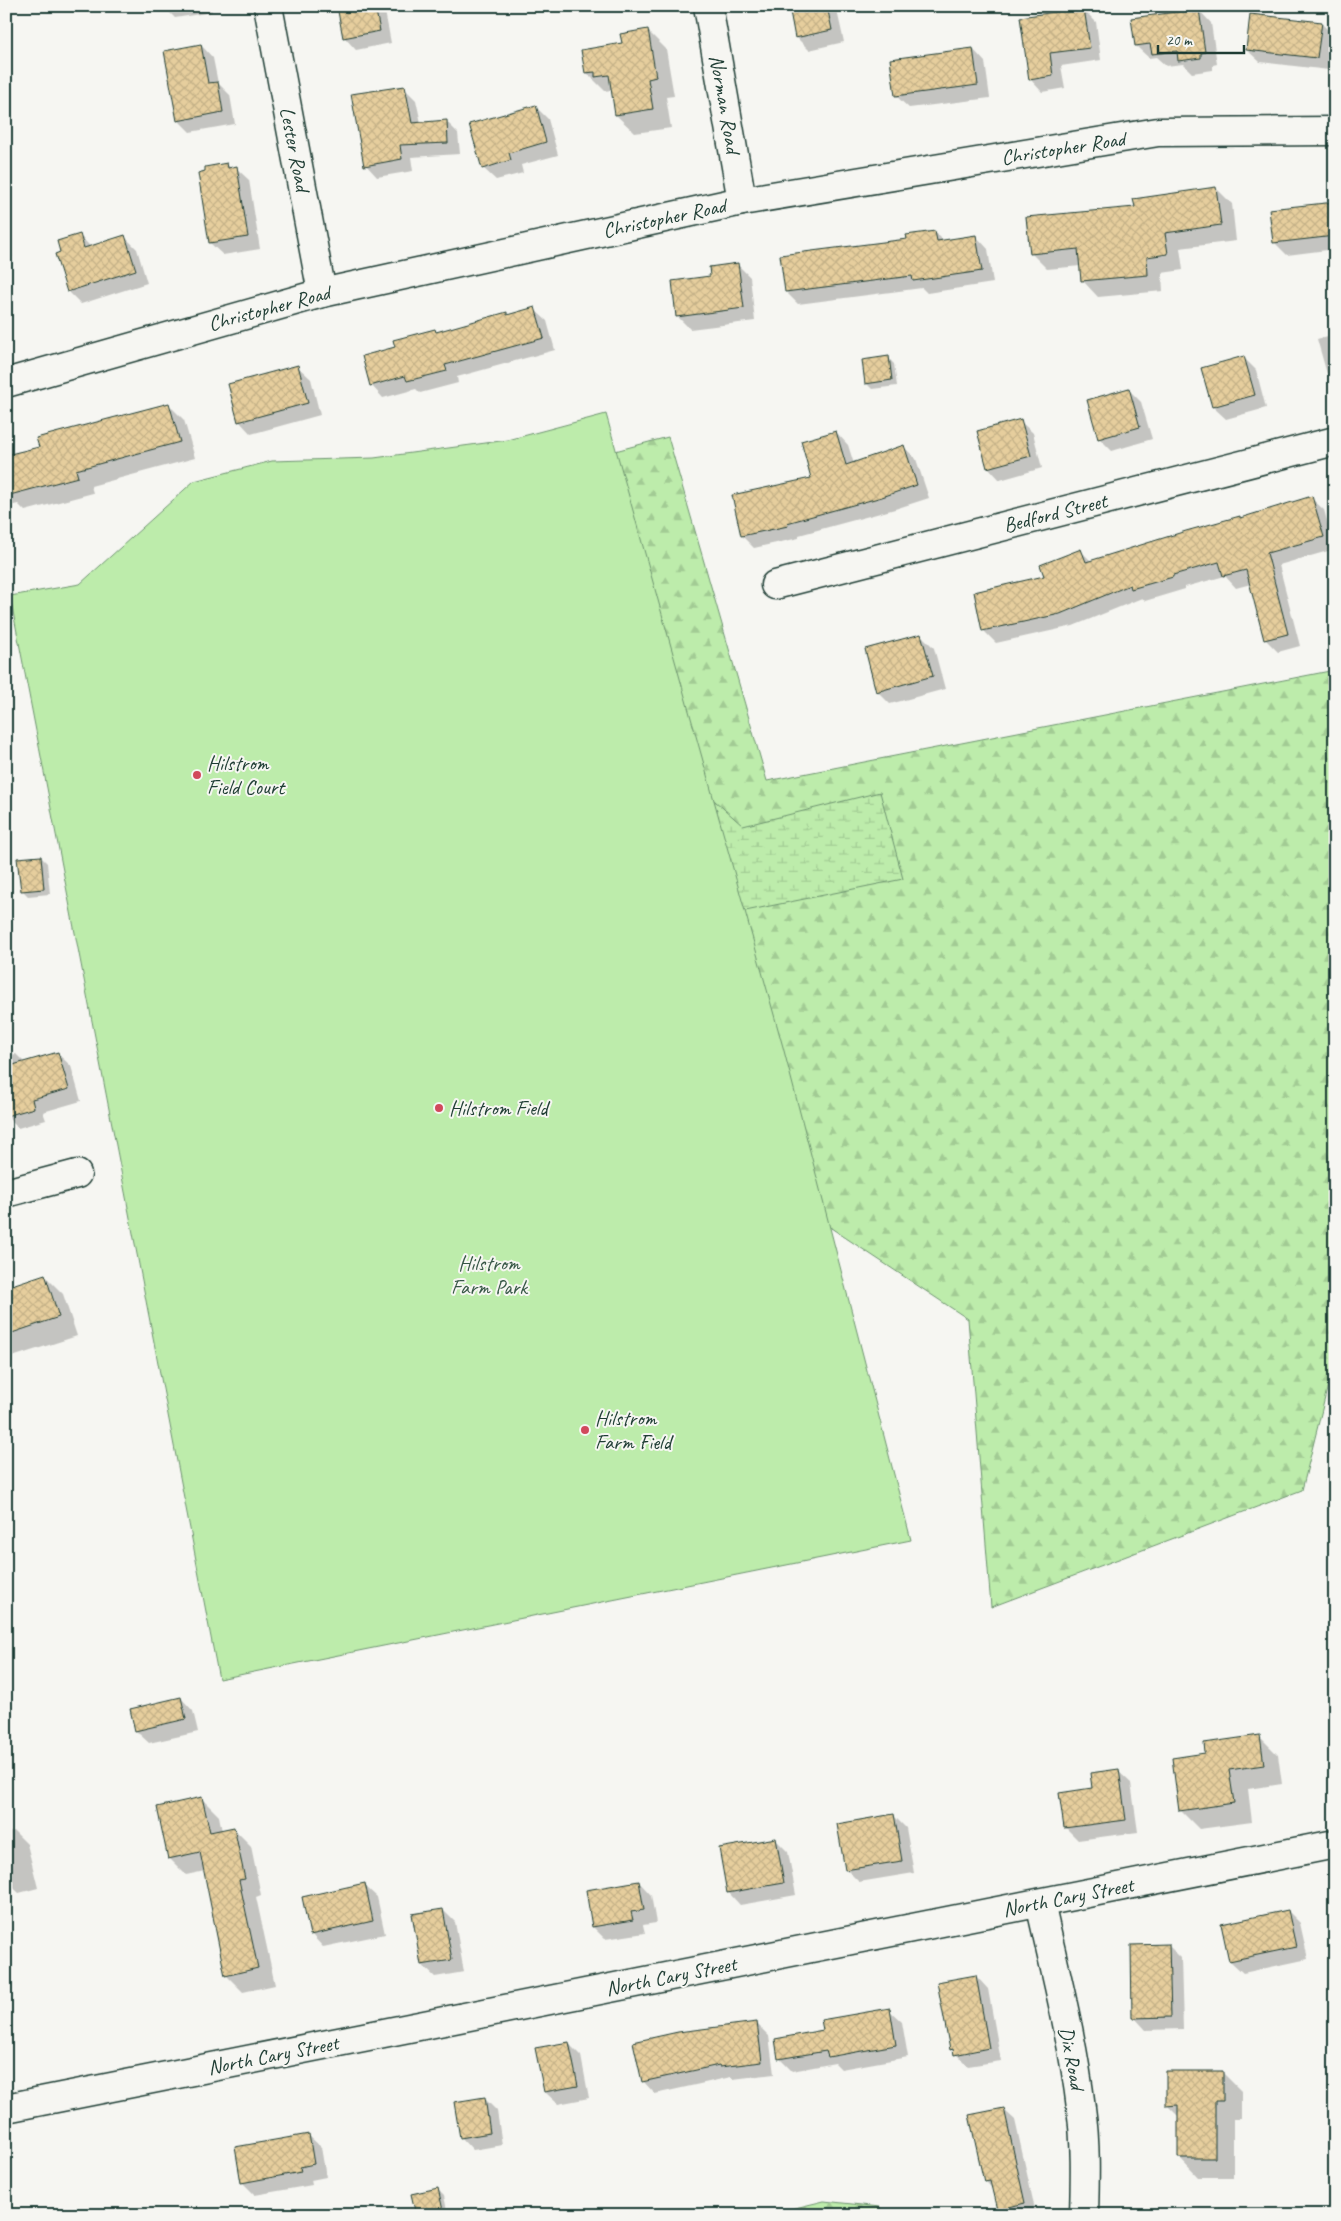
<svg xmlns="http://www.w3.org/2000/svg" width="1341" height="2221" viewBox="0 0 1341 2221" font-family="Caveat,sans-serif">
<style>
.forest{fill:url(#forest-firs);stroke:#6e9470}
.wetland{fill:url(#wetland-marsh);stroke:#6e9470}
.green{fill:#bdecab;stroke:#6e9470}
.shadow{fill:#0003}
.building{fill:url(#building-cross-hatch);stroke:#1f3d34}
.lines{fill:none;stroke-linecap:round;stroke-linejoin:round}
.street-casing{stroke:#1f3d34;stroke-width:31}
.secondary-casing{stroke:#1f3d34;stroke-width:31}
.street{stroke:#f6f6f2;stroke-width:28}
.secondary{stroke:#f6f6f2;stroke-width:28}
.poi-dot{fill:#d1495b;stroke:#f6f6f2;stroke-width:2}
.labels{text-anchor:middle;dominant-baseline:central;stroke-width:4;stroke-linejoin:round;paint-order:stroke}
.street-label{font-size:21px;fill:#1f3d34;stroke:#f6f6f2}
.poi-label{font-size:21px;fill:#1f3d34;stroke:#f6f6f2;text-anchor:start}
.park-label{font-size:21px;fill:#375746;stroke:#f6f6f2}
</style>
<defs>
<pattern id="forest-firs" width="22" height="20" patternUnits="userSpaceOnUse" patternTransform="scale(1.25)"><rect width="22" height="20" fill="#bdecab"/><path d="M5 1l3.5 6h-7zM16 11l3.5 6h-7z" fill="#a2cb94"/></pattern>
<pattern id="wetland-marsh" width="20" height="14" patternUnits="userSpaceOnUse" patternTransform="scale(1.25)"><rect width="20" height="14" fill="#bdecab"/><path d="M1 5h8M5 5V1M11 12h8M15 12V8" fill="none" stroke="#a2cb94"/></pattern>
<pattern id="building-cross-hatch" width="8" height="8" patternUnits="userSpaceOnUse" patternTransform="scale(1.25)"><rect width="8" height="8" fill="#e6ce9d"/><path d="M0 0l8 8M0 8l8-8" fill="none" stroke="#c5b288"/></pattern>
</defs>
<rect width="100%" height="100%" fill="#f6f6f2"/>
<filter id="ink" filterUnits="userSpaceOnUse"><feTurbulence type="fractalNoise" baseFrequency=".02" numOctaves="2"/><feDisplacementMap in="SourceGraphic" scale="10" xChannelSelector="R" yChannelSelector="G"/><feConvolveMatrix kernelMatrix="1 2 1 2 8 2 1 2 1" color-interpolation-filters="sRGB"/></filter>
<g filter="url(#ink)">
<!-- forest -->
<g class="forest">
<polygon points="668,437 767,781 1335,670 1335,1357 1302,1490 991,1607 968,1319 706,1145 223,555"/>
<polygon points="824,2201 880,2207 883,2215 766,2215"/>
</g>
<!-- wetland -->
<polygon class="wetland" points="667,758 743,826 880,792 903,879 701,920"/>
<!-- green -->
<polygon class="green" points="606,414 783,1047 911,1540 219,1679 10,596 80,584 194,481 272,461 374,458 508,440"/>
<!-- shadow -->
<g class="shadow">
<polygon points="163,6 211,6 212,12 175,18"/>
<polygon points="338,6 384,6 391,43 356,50 344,37"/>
<polygon points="790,6 836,6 844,42 809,50 796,37"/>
<polygon points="1083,9 1096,22 1101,60 1061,66 1065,88 1042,92 1030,79"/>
<polygon points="1199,10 1211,23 1217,64 1213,65 1213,70 1192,73 1183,64 1166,66 1156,57 1149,58 1136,46"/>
<polygon points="1321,23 1333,35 1329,70 1260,62 1247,50"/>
<polygon points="648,31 666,49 674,96 666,97 671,128 635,133 616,115 613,92 611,90 605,91 586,72 623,44"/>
<polygon points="201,45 213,58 218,83 230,95 235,124 190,132 178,120"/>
<polygon points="973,49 985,62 990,98 909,108 896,96"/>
<polygon points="404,88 416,100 421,123 446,121 458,133 460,154 411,157 413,171 377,177 366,165"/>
<polygon points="535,106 548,119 558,155 521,165 523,173 496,180 483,168"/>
<polygon points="227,164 231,169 236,168 249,180 260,249 223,255 210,243"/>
<polygon points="1216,188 1232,204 1236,241 1180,248 1183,270 1162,273 1163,291 1098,297 1083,281 1081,266 1047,269 1031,253 1136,208"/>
<polygon points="1335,203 1335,249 1287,255 1274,242"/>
<polygon points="6,230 13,257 6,258"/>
<polygon points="935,232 944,241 976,236 988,249 993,283 927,293 922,288 798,304 786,292 908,240"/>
<polygon points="79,235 91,247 124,236 137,249 147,283 81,304 68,291 61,253"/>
<polygon points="737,264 750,277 755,321 690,329 678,317 673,282 711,278"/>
<polygon points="6,299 10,315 6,316"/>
<polygon points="534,309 547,321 555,350 457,377 458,383 420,393 416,389 383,398 371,385 396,348 435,330 438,333 506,314 509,316"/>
<polygon points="1335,334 1335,382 1327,374 1317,339"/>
<polygon points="1243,357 1256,370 1266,408 1226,419 1213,407"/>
<polygon points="888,358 894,364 897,386 872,389 866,383"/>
<polygon points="298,367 311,379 320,415 251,434 239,421"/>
<polygon points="1129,390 1141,402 1152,439 1112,451 1099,438"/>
<polygon points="168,404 184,420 195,458 91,486 93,493 25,511 18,504 6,507 6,456 40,448"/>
<polygon points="1020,421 1033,433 1042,468 1000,480 988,467"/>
<polygon points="836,432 848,445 854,464 904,447 916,459 929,498 895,509 799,535 799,538 754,548 742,536 813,479"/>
<polygon points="1311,498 1324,510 1335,549 1279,565 1300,646 1278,652 1265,639 1251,584 1236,588 1225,576 1185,587 1185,589 1145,601 1142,598 1073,626 996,643 983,630 1080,550 1092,562"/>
<polygon points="921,635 934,648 945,689 890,704 877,691"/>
<polygon points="41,857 47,863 50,894 28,896 22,890"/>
<polygon points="16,1054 25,1063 58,1054 71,1066 81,1101 43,1112 46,1120 18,1128 6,1116 6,1056"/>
<polygon points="45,1276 63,1294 77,1336 6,1359 6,1288"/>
<polygon points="181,1698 193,1711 198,1732 149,1743 136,1731"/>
<polygon points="1259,1736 1278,1755 1282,1784 1248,1789 1252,1822 1199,1829 1180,1810 1206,1754"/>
<polygon points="1118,1771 1131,1783 1138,1832 1078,1840 1066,1828 1093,1789"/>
<polygon points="202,1799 219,1816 222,1831 234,1829 251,1846 261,1895 256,1897 275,1985 243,1992 226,1975 205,1871 186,1875 169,1858"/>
<polygon points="894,1816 906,1828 914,1873 859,1882 846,1869"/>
<polygon points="14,1831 27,1844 38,1888 19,1893 6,1881 6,1833"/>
<polygon points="776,1840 788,1852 796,1895 740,1905 728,1892"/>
<polygon points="639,1882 651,1895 656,1923 643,1925 645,1933 605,1939 593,1927"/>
<polygon points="364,1885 377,1897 385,1934 323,1947 311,1934"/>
<polygon points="443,1910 455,1922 464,1972 435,1977 422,1965"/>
<polygon points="1288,1911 1300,1923 1308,1959 1243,1973 1230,1961"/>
<polygon points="1168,1945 1181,1958 1183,2029 1146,2030 1134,2017"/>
<polygon points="976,1976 988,1989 1001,2061 968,2066 951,2049"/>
<polygon points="889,2010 902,2022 908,2057 841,2069 835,2063 792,2071 779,2058 824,2031"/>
<polygon points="757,2024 769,2036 774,2074 733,2079 731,2077 655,2094 643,2081"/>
<polygon points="568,2043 581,2056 589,2098 558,2104 545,2092"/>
<polygon points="1222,2072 1241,2091 1241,2119 1233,2119 1233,2177 1198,2177 1180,2158 1180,2118 1167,2105"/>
<polygon points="485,2099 497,2111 502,2145 473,2150 461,2137"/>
<polygon points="1003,2109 1015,2120 1036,2214 1003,2215 998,2209 993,2189 985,2181"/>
<polygon points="308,2135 321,2147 326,2177 311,2180 312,2185 255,2195 243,2183 237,2148"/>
<polygon points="438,2190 444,2196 448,2215 417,2215"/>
<polygon points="1164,2213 1200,2215 1164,2215"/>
</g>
<!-- building -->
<g class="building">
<polygon points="337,6 375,6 380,31 343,38"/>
<polygon points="789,6 827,6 832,30 795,38"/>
<polygon points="1084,8 1090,48 1050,53 1053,76 1029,80 1020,17"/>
<polygon points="1199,9 1205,52 1201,53 1201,58 1178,61 1177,51 1152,54 1150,44 1135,46 1131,18"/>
<polygon points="1250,14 1322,22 1317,58 1246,50"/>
<polygon points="648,29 656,77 648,79 653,109 615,115 609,75 595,77 595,72 585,73 581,50 622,43 620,34"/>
<polygon points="201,44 208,83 218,82 223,112 177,121 164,51"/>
<polygon points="973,48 978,85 895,96 890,59"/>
<polygon points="405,86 412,123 447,120 448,143 400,145 402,159 364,166 351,94"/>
<polygon points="536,105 546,142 509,153 511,160 482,169 469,124"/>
<polygon points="227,163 228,168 237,166 248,237 209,243 198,173 205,171 205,167"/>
<polygon points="1216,187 1221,225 1165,233 1168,254 1147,257 1148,275 1081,281 1078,249 1030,254 1026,217 1135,207 1133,199"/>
<polygon points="1335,202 1335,236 1273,243 1269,209"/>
<polygon points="935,231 937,241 976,235 982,271 913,281 912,276 785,292 780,255 907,239 906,235"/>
<polygon points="80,234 84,248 125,235 136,270 67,292 55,254 60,252 57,241"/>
<polygon points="738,263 744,308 676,317 672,281 710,276 709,267"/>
<polygon points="535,307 544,338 445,365 447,371 407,381 405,376 370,386 362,356 395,347 393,340 435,329 436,332 507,312 507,315"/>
<polygon points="889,356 892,380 865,384 862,360"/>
<polygon points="1244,356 1255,395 1212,407 1201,368"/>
<polygon points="298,365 308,403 238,422 228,384"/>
<polygon points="1129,388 1140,427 1098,439 1087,400"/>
<polygon points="169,403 180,442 76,470 78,477 6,496 6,455 39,447 36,438"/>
<polygon points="1021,419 1031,456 987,468 977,431"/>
<polygon points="836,431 846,465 904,445 917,485 882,497 787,523 788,526 741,536 732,495 811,478 801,441"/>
<polygon points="1312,496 1324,537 1267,553 1288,634 1264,640 1246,570 1223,576 1219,562 1173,575 1173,577 1131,589 1130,585 1060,614 982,631 974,592 1044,576 1040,565 1081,549 1086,562 1186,531 1240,516 1240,518"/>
<polygon points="921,634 933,676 876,692 865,649"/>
<polygon points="41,856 44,889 21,891 17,858"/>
<polygon points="58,1052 69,1089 32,1099 34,1108 6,1116 6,1067"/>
<polygon points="45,1274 59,1317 6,1335 6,1287"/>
<polygon points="181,1697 186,1719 135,1731 130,1709"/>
<polygon points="1260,1735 1264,1765 1229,1770 1234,1803 1179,1811 1172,1758 1205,1753 1204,1743"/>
<polygon points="1119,1769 1126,1820 1064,1828 1059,1793 1092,1788 1090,1773"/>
<polygon points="202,1797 210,1832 234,1827 245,1879 239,1880 258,1968 225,1976 200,1852 168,1859 157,1807"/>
<polygon points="894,1814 902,1861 845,1870 837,1824"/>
<polygon points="776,1838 784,1883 727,1893 719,1848"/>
<polygon points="639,1881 644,1910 631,1912 633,1920 592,1927 586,1890"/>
<polygon points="365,1883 373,1921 310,1935 302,1897"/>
<polygon points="443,1909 452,1960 421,1965 412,1914"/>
<polygon points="1288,1910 1296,1947 1229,1961 1221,1924"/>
<polygon points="1169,1944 1171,2017 1132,2018 1131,1945"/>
<polygon points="976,1975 989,2048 954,2055 953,2049 950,2050 937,1982"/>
<polygon points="890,2008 896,2045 828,2057 826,2051 778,2059 775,2039 823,2030 821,2020"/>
<polygon points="757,2022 762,2062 720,2067 719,2065 642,2082 633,2042 678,2032"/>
<polygon points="569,2042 578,2086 544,2092 535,2048"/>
<polygon points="1166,2071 1223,2071 1223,2101 1215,2101 1215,2158 1178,2158 1178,2105 1166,2106"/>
<polygon points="485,2097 490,2133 460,2138 454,2102"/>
<polygon points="1004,2108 1025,2203 997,2210 990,2181 984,2182 969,2115"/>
<polygon points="309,2134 314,2164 300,2167 301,2172 241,2183 235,2147"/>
<polygon points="438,2188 444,2215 416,2215 411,2194"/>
</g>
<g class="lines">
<!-- street casing -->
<g class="street-casing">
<g id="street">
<polyline points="268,6 322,293"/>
<polyline points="708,6 742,201"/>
<polyline points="6,383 322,293 742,201 1158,132 1335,131"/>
<polyline points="775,585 1335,441"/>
<polyline points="6,1193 77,1174"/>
<path d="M 1040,1903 C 1055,1971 1073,2039 1081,2108 C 1086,2143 1085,2179 1084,2215"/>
</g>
</g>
<!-- secondary casing -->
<g class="secondary-casing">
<polyline id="secondary" points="6,2108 1335,1844"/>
</g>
<!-- street -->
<use href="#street" class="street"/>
<!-- secondary -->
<use href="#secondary" class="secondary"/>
</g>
</g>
<!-- markers -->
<g class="poi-dot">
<circle cx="197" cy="775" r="5"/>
<circle cx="439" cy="1108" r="5"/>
<circle cx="585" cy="1430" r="5"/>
</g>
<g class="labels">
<!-- street labels -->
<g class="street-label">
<text transform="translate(725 104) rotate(80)">Norman Road</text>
<text transform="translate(1063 148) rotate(-9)">Christopher Road</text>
<text transform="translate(295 149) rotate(79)">Lester Road</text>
<text transform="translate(664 218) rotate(-12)">Christopher Road</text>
<text transform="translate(269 308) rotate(-15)">Christopher Road</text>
<text transform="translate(1055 513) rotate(-14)">Bedford Street</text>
<text transform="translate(1068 1897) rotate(-11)">North Cary Street</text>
<text transform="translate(671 1976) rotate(-11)">North Cary Street</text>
<text transform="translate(273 2055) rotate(-11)">North Cary Street</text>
<text transform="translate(1072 2058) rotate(79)">Dix Road</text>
</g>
<!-- poi labels -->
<g class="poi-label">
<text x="207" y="763">Hilstrom<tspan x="207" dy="24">Field Court</tspan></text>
<text x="449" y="1108">Hilstrom Field</text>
<text x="595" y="1418">Hilstrom<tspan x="595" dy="24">Farm Field</tspan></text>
</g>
<!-- park labels -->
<g class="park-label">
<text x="489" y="1263">Hilstrom<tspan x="489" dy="24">Farm Park</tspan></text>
</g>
</g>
<!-- margin -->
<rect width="1341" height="2221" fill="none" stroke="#f6f6f2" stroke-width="25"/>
<rect x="12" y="12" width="1316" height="2196" fill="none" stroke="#1f3d34" stroke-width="2" filter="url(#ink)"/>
<!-- scale -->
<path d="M1158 45v8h86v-8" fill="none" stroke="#1f3d34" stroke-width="2.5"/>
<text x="1166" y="45" font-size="15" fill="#1f3d34" stroke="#f6f6f2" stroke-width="4" paint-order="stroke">20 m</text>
</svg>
